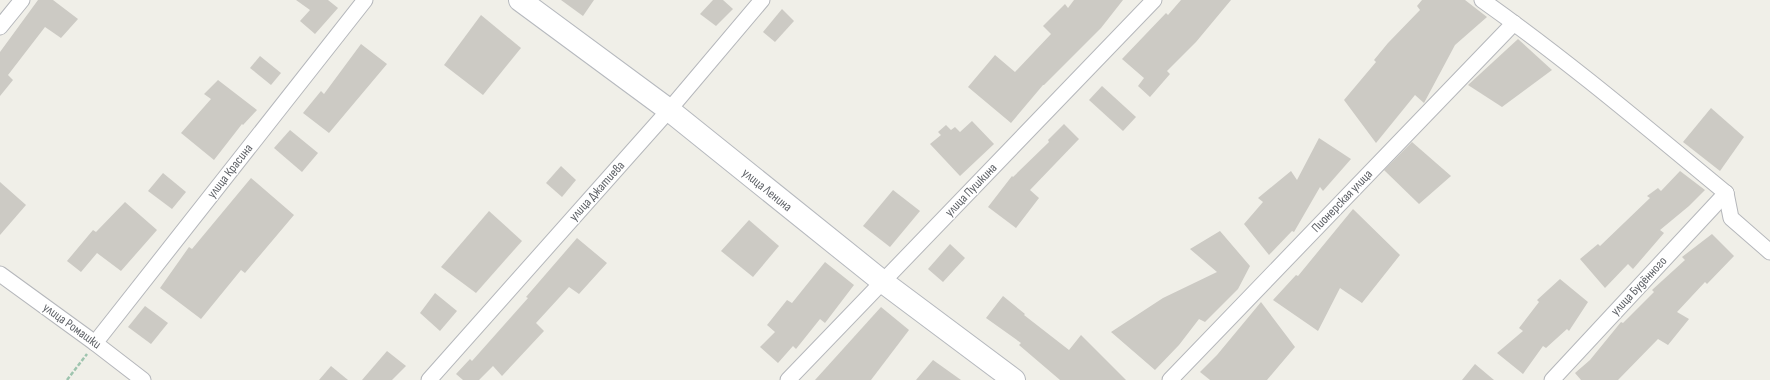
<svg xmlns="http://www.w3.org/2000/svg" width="1770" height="380" viewBox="0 0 1770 380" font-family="'Sofia Sans Condensed',sans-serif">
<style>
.building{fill:#cccac4}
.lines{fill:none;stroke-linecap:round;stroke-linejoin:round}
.street-casing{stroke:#b5b7bb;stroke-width:17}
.secondary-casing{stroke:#b6b9be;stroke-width:24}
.path{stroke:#9ec4ae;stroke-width:2.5;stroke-dasharray:4 2;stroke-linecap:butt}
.street{stroke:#fff;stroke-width:15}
.secondary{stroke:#fff;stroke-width:22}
.labels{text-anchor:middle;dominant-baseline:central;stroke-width:3;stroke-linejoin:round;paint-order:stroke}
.street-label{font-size:13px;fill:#5f6267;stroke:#fff}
</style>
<rect width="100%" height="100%" fill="#f0efe8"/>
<!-- building -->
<g class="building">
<polygon points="38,0 53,0 78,19 61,38 45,27 8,75 13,80 0,96 0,52"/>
<polygon points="296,0 328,0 338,8 315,34 300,21 310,10"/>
<polygon points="561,0 594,0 583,16"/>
<polygon points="713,0 723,0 733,9 716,26 700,14"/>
<polygon points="1074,0 1123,0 1101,28 1044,85 1043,85 1011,123 968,87 995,55 1015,72 1051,34 1043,26 1065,4 1068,8"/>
<polygon points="1181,0 1231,0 1196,42 1167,71 1170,74 1150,97 1138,86 1144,78 1122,59 1166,13 1168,15"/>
<polygon points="1422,0 1465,0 1487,17 1455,45 1424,103 1415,95 1376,143 1344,100 1376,62 1374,60 1388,43 1420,10 1417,6"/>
<polygon points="782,9 794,21 775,42 763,32"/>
<polygon points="481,15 521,48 483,95 444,65"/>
<polygon points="1518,39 1552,70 1502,107 1468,85"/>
<polygon points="361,44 387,64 329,133 303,113 321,91 324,94"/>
<polygon points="260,56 281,73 271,85 250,68"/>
<polygon points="218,80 257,110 243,125 242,124 214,160 181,133 211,99 204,94"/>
<polygon points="1102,86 1136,117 1123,131 1089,100"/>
<polygon points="1711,108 1744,137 1720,171 1683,142"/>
<polygon points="972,121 994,144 960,176 930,144 941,135 938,132 946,125 951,130 955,127 960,132"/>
<polygon points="1064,124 1079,139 1030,190 1039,198 1016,228 988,207 1012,176 1013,177 1049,142 1048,140"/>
<polygon points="290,130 318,153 302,172 274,148"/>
<polygon points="1319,138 1351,159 1323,191 1320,187 1294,232 1292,231 1269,255 1244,224 1263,202 1258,198 1291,171 1297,180"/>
<polygon points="1412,142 1451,176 1419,204 1384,170"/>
<polygon points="561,166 576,180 562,197 546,183"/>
<polygon points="1680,171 1705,190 1689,206 1660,230 1664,233 1633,269 1628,264 1605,288 1580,259 1598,244 1600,246 1650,198 1647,196 1658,188 1661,191"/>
<polygon points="163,173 186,192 172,209 148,191"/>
<polygon points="251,178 294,215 245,273 241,270 201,319 160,288 189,247 192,249"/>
<polygon points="0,182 26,205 0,235"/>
<polygon points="893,190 920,211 890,247 863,226"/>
<polygon points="125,202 157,230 121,271 97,253 81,272 67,261 93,230 96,232"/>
<polygon points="1353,209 1400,255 1362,303 1340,288 1318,331 1273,300 1296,275 1298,276"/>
<polygon points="489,211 522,241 476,293 441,267"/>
<polygon points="749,220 779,246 753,277 721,251"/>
<polygon points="1220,231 1250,266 1238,289 1205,322 1199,319 1179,345 1155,370 1111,332 1163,298 1217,272 1190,249"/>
<polygon points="1712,234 1734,256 1707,284 1705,282 1677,312 1689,319 1668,345 1658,339 1618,380 1581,380 1575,373 1590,360 1621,322 1623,323 1654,292 1652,290 1685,260 1682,257"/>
<polygon points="577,238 607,263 579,294 569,287 536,323 544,331 502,376 493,366 479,380 463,380 456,374 470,359 472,361 528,298 526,297"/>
<polygon points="950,244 965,258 943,282 928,269"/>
<polygon points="825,262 854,285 825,323 820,319 796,349 793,346 778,363 760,347 775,332 767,325 787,300 792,303"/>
<polygon points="1560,279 1588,302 1569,331 1567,329 1546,348 1543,346 1523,374 1497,353 1523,331 1519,328 1539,302 1537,300"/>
<polygon points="435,293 457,311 440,331 420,313"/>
<polygon points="1003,296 1025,314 1024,315 1069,350 1081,335 1126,380 1060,380 1019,345 1021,343 986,318"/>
<polygon points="1261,302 1295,347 1267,380 1210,380 1200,372 1217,355"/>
<polygon points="145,306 168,323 151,344 128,327"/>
<polygon points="881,307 909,330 871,380 815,380"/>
<polygon points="387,351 406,366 392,380 362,380"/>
<polygon points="933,360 961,380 916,380"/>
<polygon points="1475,364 1494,380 1462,380"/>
<polygon points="331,366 348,380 319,380"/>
</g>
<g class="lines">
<!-- street casing -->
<g class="street-casing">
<g id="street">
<path d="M 1482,0 C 1567,60 1646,127 1726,193"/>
<polyline points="0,27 22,0"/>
<polyline points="1726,193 1731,218 1770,252"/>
<polyline points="0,274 95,343 143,380"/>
<polyline points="95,343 365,0"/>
<polyline points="429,380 669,110 762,0"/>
<polyline points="788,380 1154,0"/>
<polyline points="1170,380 1514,23"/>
<polyline points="1552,380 1726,193"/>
</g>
</g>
<!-- secondary casing -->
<g class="secondary-casing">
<polyline id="secondary" points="520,0 669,110 883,282 1014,380"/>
</g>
<!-- path -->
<polyline class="path" points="67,380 87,354"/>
<!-- street -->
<use href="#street" class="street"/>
<!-- secondary -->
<use href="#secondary" class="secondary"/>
</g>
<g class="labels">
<!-- street labels -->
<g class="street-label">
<text transform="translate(230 171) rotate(-52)">улица Красина</text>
<text transform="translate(767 190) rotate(39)">улица Ленина</text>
<text transform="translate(971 190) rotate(-46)">улица Пушкина</text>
<text transform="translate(597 191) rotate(-48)">улица Джатиева</text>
<text transform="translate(1342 201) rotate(-46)">Пионерская улица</text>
<text transform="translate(1639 286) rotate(-47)">улица Будённого</text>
<text transform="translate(72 326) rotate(36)">улица Ромашки</text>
</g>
</g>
</svg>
